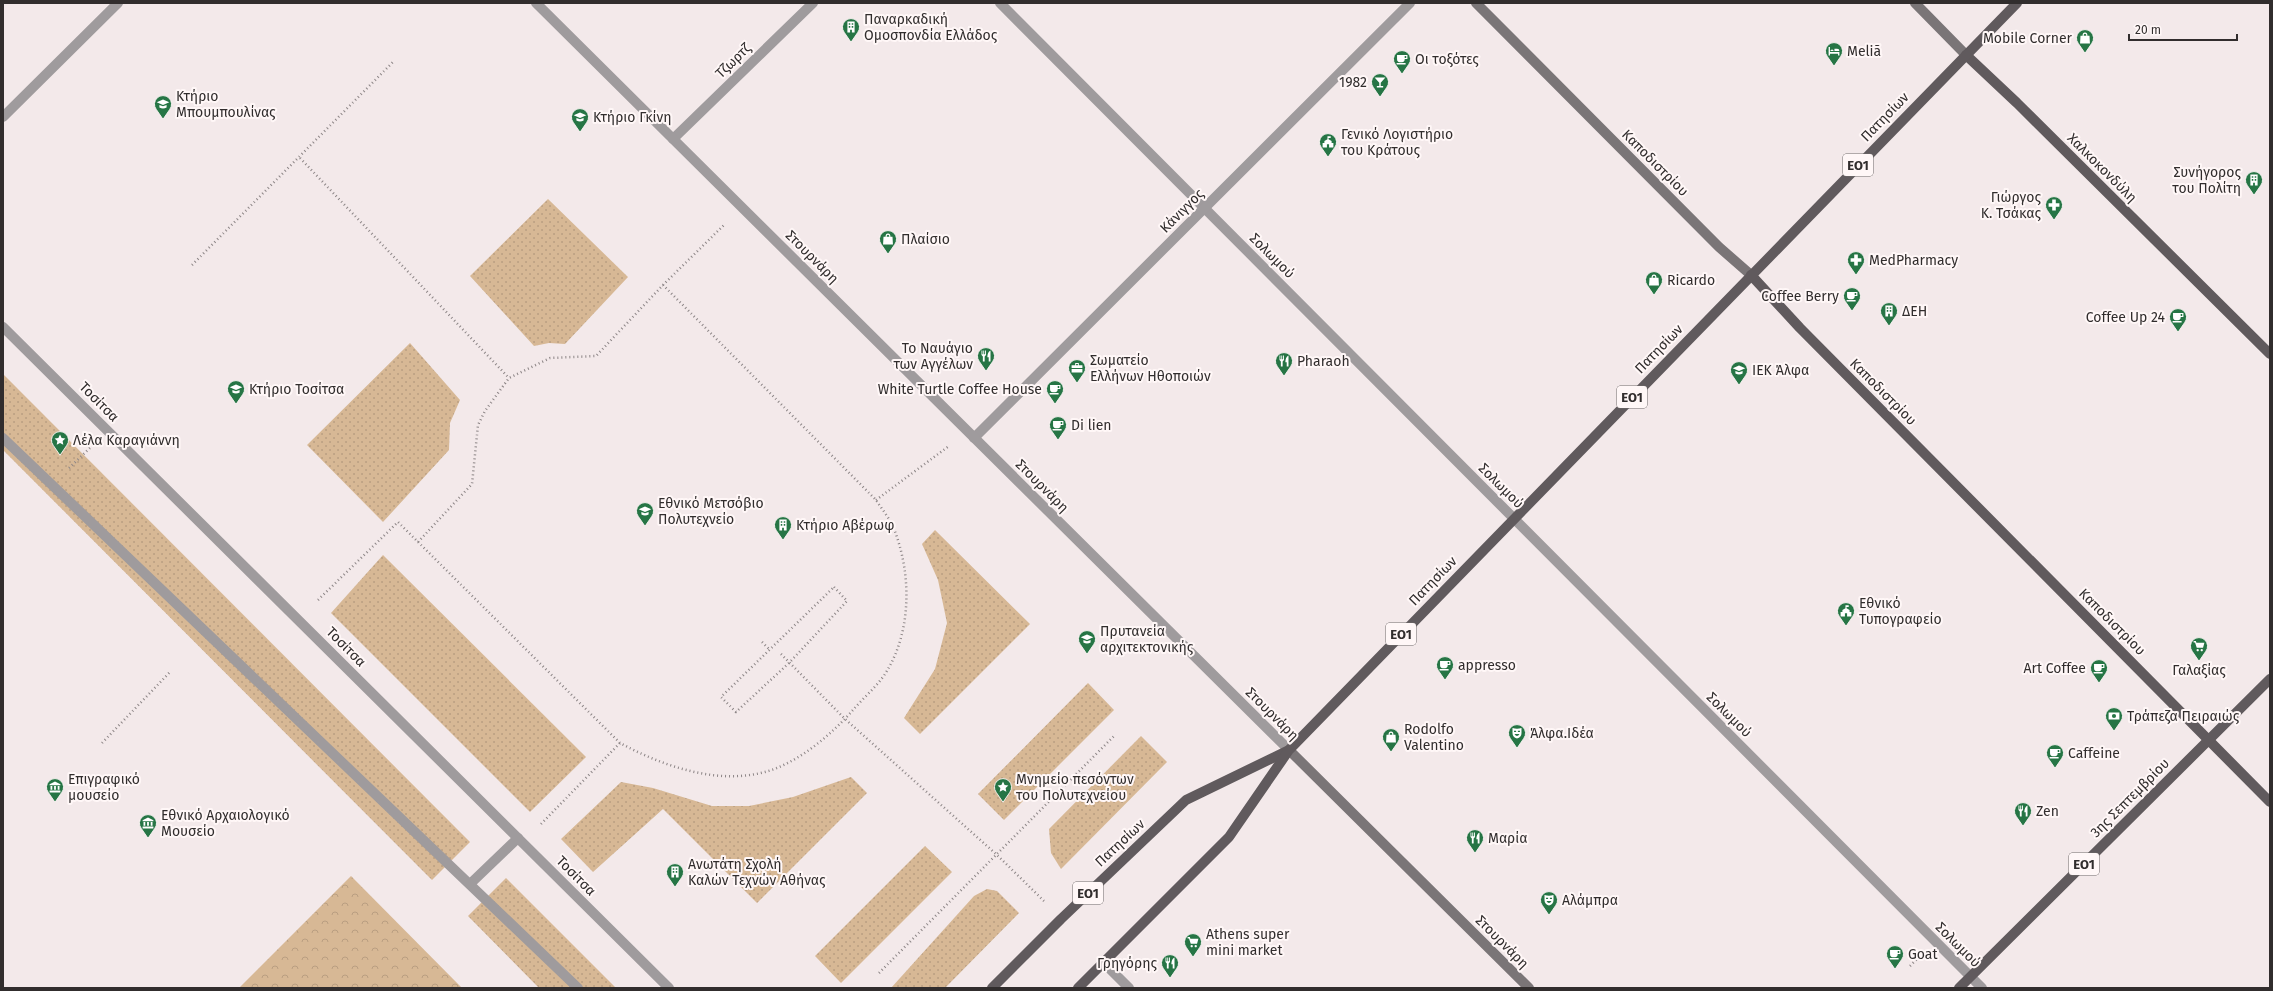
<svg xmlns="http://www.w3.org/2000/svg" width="2273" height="991" viewBox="0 0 2273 991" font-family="'Fira Sans',sans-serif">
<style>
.grass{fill:url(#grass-dots)}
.forest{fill:url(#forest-crowns)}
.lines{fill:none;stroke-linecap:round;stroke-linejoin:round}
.path{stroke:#8c8586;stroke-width:2.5;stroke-dasharray:1 3;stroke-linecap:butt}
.service{stroke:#9f9b9d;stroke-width:10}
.pedestrian{stroke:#9f9b9d;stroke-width:10}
.minor{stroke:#9f9b9d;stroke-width:10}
.tertiary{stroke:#9f9b9d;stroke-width:10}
.secondary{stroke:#7a7577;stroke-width:10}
.primary{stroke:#605a5d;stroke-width:10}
.labels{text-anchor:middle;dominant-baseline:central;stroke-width:4;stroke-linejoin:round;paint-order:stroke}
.shield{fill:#fff7f7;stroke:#6f6a6a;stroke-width:1}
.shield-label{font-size:13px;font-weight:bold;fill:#312d2d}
.poi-label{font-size:14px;fill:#312d2d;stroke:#fff7f7;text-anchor:start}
.street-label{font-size:14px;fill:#312d2d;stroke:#fff7f7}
</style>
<defs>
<pattern id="grass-dots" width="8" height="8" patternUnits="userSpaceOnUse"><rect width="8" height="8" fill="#d7b895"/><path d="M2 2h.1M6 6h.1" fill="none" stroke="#b99e81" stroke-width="1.8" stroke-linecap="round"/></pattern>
<pattern id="forest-crowns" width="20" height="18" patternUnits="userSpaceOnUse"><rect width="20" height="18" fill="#d7b895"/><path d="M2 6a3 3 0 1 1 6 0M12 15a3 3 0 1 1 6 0" fill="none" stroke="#b99e81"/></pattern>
</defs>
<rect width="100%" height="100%" fill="#f3e9ea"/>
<!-- grass -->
<g class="grass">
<polygon points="548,199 628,277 565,344 549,343 534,346 470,276"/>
<polygon points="410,343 460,400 450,423 449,450 383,522 307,445"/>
<polygon points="3,374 470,842 432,880 3,450"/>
<polygon points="935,530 1030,624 920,734 904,718 935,669 947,623 938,580 922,544"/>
<polygon points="383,555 586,757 530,812 331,613"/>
<polygon points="1088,683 1114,710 1004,820 978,794"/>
<polygon points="1141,736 1167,762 1061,869 1051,853 1049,829"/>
<polygon points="851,777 867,793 757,903 663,809 593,872 561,839 621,782 653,788 712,806 749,806 793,797"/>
<polygon points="925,846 952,872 841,983 815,956"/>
<polygon points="506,878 616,988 539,988 468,916"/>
<polygon points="987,889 997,891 1019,913 945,988 891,988 974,896"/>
</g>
<!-- forest -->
<polygon class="forest" points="351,876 462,988 239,988"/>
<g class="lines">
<!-- path -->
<g class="path">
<polyline points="300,158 509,378"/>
<polyline points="192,265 394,61"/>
<polyline points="69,468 90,448"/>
<polyline points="876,500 949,446"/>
<polyline points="418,542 472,484 478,425 485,411 509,378 550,358 596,356 663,285 725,224"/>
<polygon points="834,587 847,601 789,663 736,712 721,697"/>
<path d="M 318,600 L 398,522 L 620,743 C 663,766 716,785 765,772 C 798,763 831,735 853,710 C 864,697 880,684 888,669 C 912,628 911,572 894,529 C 890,519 882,509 876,500 L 663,285"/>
<polyline points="762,642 769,649"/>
<polyline points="781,654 845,719 996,854 1044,901"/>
<polyline points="102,743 171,671"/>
<polyline points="541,824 620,743"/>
<polyline points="1910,966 1918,958"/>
<polyline points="879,973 1115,735"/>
</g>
<!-- service -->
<polyline class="service" points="470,884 518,838"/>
<!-- pedestrian -->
<g class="pedestrian">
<polyline points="3,327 669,988"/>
<polyline points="3,438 578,988"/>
<polyline points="1103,962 1129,988"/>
</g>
<!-- minor -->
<g class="minor">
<polyline points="1000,3 1982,988"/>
<polyline points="673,139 813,3"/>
<polyline points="974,438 1410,3"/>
</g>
<!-- tertiary -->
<g class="tertiary">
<polyline points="536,3 1289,750"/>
<polyline points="3,117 118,3"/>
</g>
<!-- secondary -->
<g class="secondary">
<polyline points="1476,3 1719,247 1751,275"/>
<polyline points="1915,3 1966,55"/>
<polyline points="1289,750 1529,988"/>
</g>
<!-- primary -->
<g class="primary">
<polyline points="1966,55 2017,103 2270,354"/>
<polyline points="1751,275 1800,328 2270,802"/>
<polyline points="992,988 1061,919 1186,800 1287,751"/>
<polyline points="1078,988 1229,837 1289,750 2017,3"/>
<polyline points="1959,988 2270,679"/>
</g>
</g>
<!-- icons -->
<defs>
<g id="building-pin" transform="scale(0.9)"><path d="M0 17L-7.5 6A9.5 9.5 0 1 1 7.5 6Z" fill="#267545" stroke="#fff7f7"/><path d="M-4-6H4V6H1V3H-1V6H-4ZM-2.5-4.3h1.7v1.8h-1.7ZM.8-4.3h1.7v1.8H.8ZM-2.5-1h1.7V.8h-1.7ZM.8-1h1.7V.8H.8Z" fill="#fff"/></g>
<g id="shop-pin" transform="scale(0.9)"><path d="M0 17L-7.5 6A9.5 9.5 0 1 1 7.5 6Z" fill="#267545" stroke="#fff7f7"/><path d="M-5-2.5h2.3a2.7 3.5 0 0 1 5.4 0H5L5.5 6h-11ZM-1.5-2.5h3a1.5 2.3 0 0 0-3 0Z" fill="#fff"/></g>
<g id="hotel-pin" transform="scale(0.9)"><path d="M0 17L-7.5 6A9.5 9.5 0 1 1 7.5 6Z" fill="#267545" stroke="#fff7f7"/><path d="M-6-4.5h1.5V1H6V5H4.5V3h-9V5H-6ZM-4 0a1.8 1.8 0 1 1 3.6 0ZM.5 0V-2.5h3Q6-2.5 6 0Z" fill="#fff"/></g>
<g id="cafe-pin" transform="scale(0.9)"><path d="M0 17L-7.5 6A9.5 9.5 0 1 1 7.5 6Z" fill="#267545" stroke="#fff7f7"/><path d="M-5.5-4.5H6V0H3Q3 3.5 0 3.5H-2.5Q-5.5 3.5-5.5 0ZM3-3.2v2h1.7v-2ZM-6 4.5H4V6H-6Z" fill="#fff"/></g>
<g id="bar-pin" transform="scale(0.9)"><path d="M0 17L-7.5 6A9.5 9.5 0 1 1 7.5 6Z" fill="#267545" stroke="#fff7f7"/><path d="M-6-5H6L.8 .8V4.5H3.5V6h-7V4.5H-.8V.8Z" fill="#fff"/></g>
<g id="university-pin" transform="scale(0.9)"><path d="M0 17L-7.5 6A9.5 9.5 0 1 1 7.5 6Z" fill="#267545" stroke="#fff7f7"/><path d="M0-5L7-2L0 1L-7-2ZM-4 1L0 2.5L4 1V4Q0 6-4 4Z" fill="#fff"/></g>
<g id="civic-pin" transform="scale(0.9)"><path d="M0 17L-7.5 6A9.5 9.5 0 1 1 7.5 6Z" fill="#267545" stroke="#fff7f7"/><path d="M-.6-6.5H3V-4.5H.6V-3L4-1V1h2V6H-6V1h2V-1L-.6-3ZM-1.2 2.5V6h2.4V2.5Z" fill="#fff"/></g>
<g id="pharmacy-pin" transform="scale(0.9)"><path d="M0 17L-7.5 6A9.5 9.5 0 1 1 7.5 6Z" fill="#267545" stroke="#fff7f7"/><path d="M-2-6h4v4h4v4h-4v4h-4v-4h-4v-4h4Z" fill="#fff"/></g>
<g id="restaurant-pin" transform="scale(0.9)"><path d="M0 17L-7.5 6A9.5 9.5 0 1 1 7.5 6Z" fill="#267545" stroke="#fff7f7"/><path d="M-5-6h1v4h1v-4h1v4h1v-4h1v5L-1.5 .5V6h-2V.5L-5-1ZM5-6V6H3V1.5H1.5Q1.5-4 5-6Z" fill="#fff"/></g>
<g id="office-pin" transform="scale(0.9)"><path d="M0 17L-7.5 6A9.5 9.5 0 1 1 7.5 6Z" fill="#267545" stroke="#fff7f7"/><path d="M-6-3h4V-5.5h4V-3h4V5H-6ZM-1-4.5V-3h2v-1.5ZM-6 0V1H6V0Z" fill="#fff"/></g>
<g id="school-pin" transform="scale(0.9)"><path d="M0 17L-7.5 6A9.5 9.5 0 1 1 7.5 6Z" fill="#267545" stroke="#fff7f7"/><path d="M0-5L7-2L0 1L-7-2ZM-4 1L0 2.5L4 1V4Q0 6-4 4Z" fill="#fff"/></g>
<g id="sight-pin" transform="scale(0.9)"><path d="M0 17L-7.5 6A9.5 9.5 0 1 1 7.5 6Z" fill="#267545" stroke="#fff7f7"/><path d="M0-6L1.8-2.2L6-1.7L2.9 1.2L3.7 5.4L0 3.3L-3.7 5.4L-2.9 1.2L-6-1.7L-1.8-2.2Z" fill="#fff"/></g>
<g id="supermarket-pin" transform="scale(0.9)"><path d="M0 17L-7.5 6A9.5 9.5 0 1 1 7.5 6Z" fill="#267545" stroke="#fff7f7"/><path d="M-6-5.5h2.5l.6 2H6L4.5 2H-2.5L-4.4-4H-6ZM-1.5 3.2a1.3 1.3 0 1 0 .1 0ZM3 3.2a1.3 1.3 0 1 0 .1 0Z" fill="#fff"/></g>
<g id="bank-pin" transform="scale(0.9)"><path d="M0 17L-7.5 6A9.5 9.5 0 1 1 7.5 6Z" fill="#267545" stroke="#fff7f7"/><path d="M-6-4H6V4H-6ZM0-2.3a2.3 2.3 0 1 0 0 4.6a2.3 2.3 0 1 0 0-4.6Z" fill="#fff"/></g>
<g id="theatre-pin" transform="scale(0.9)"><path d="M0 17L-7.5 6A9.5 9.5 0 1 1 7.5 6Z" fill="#267545" stroke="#fff7f7"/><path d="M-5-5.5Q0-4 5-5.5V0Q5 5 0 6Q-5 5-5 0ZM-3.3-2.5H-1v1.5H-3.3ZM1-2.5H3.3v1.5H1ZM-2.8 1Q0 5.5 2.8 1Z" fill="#fff"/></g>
<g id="museum-pin" transform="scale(0.9)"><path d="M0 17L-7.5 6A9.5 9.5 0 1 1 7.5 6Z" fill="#267545" stroke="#fff7f7"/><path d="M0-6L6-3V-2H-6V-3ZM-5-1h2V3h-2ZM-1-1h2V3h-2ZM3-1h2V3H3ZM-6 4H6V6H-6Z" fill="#fff"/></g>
</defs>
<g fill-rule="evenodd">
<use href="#building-pin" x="851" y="27"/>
<use href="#shop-pin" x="2085" y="38"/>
<use href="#hotel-pin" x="1834" y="51"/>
<use href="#cafe-pin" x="1402" y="59"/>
<use href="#bar-pin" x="1380" y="82"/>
<use href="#university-pin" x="163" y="104"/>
<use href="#university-pin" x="580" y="117"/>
<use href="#civic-pin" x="1328" y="142"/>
<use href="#building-pin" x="2254" y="180"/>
<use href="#pharmacy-pin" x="2054" y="205"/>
<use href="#shop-pin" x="888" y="239"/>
<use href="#pharmacy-pin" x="1856" y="260"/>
<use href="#shop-pin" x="1654" y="280"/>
<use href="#cafe-pin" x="1852" y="296"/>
<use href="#building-pin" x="1889" y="311"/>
<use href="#cafe-pin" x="2178" y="317"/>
<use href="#restaurant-pin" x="986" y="356"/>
<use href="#restaurant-pin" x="1284" y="361"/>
<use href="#office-pin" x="1077" y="368"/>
<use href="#school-pin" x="1739" y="370"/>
<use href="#university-pin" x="236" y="389"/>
<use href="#cafe-pin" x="1055" y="389"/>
<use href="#cafe-pin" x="1058" y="425"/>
<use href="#sight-pin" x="60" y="440"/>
<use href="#university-pin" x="645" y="511"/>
<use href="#building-pin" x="783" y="525"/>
<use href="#civic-pin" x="1846" y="611"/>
<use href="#university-pin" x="1087" y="639"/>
<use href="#supermarket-pin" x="2199" y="646"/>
<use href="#cafe-pin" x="1445" y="665"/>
<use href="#cafe-pin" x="2099" y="668"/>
<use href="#bank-pin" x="2114" y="716"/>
<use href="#theatre-pin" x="1517" y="733"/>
<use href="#shop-pin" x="1391" y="737"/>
<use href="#cafe-pin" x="2055" y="753"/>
<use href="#museum-pin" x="55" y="787"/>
<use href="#sight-pin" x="1003" y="787"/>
<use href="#restaurant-pin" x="2023" y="811"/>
<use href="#museum-pin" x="148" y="823"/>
<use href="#restaurant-pin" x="1475" y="838"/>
<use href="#building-pin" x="675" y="872"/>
<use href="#theatre-pin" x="1549" y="900"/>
<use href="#supermarket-pin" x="1193" y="942"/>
<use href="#cafe-pin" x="1895" y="954"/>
<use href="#restaurant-pin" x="1170" y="963"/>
</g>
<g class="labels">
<!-- shield labels -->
<g class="shield">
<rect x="1843" y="154" width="30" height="22" rx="3"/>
<rect x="1617" y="386" width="30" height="22" rx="3"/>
<rect x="1386" y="623" width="30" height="22" rx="3"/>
<rect x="2069" y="853" width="30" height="22" rx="3"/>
<rect x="1073" y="882" width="30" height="22" rx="3"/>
</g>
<g class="shield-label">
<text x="1858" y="165">ΕΟ1</text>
<text x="1632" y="397">ΕΟ1</text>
<text x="1401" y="634">ΕΟ1</text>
<text x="2084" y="864">ΕΟ1</text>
<text x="1088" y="893">ΕΟ1</text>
</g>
<!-- poi labels -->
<g class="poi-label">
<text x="864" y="19">Παναρκαδική<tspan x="864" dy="16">Ομοσπονδία Ελλάδος</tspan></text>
<text x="2072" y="38" text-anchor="end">Mobile Corner</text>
<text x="1847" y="51">Meliã</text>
<text x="1415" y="59">Οι τοξότες</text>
<text x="1367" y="82" text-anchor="end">1982</text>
<text x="176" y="96">Κτήριο<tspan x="176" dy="16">Μπουμπουλίνας</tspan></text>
<text x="593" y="117">Κτήριο Γκίνη</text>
<text x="1341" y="134">Γενικό Λογιστήριο<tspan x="1341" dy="16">του Κράτους</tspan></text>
<text x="2241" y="172" text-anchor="end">Συνήγορος<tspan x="2241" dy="16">του Πολίτη</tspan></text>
<text x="2041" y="197" text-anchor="end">Γιώργος<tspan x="2041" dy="16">Κ. Τσάκας</tspan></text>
<text x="901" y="239">Πλαίσιο</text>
<text x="1869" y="260">MedPharmacy</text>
<text x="1667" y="280">Ricardo</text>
<text x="1839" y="296" text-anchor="end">Coffee Berry</text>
<text x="1902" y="311">ΔΕΗ</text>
<text x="2165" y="317" text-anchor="end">Coffee Up 24</text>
<text x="973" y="348" text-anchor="end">Το Ναυάγιο<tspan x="973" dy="16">των Αγγέλων</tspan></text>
<text x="1090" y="360">Σωματείο<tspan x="1090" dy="16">Ελλήνων Ηθοποιών</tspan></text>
<text x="1297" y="361">Pharaoh</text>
<text x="1752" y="370">ΙΕΚ Άλφα</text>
<text x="249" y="389">Κτήριο Τοσίτσα</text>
<text x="1042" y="389" text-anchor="end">White Turtle Coffee House</text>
<text x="1071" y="425">Di lien</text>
<text x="73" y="440">Λέλα Καραγιάννη</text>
<text x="658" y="503">Εθνικό Μετσόβιο<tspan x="658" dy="16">Πολυτεχνείο</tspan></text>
<text x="796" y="525">Κτήριο Αβέρωφ</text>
<text x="1859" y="603">Εθνικό<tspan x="1859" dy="16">Τυπογραφείο</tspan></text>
<text x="1100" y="631">Πρυτανεία<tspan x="1100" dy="16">αρχιτεκτονικής</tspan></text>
<text x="1458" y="665">appresso</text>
<text x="2086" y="668" text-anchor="end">Art Coffee</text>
<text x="2199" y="670" text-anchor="middle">Γαλαξίας</text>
<text x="2127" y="716">Τράπεζα Πειραιώς</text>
<text x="1404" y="729">Rodolfo<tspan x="1404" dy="16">Valentino</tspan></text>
<text x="1530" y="733">Άλφα.Ιδέα</text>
<text x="2068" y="753">Caffeine</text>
<text x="68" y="779">Επιγραφικό<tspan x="68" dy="16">μουσείο</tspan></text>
<text x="1016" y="779">Μνημείο πεσόντων<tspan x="1016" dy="16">του Πολυτεχνείου</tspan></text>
<text x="2036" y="811">Zen</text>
<text x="161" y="815">Εθνικό Αρχαιολογικό<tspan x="161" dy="16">Μουσείο</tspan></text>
<text x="1488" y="838">Μαρία</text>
<text x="688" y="864">Ανωτάτη Σχολή<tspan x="688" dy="16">Καλών Τεχνών Αθήνας</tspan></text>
<text x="1562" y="900">Αλάμπρα</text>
<text x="1206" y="934">Athens super<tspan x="1206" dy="16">mini market</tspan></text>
<text x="1908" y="954">Goat</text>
<text x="1157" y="963" text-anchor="end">Γρηγόρης</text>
</g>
<!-- street labels -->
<g class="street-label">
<text transform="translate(733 61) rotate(-44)">Τζωρτζ</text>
<text transform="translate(1885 117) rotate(-46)">Πατησίων</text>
<text transform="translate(1655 163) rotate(45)">Καποδιστρίου</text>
<text transform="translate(2102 168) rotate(45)">Χαλκοκονδύλη</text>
<text transform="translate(1182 211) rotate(-45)">Κάνιγγος</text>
<text transform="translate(1272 256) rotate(45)">Σολωμού</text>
<text transform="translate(812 257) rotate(45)">Στουρνάρη</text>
<text transform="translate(1659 349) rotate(-46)">Πατησίων</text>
<text transform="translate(1883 392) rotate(45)">Καποδιστρίου</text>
<text transform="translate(99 402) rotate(45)">Τοσίτσα</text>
<text transform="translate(1042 486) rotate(45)">Στουρνάρη</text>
<text transform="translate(1501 486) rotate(45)">Σολωμού</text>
<text transform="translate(1433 581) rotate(-46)">Πατησίων</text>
<text transform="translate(2112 622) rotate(45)">Καποδιστρίου</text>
<text transform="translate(346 647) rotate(45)">Τοσίτσα</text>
<text transform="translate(1272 714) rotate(45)">Στουρνάρη</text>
<text transform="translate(1729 715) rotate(45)">Σολωμού</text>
<text transform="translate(2130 798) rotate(-45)">3ης Σεπτεμβρίου</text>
<text transform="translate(1120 843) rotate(-43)">Πατησίων</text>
<text transform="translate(576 876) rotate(45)">Τοσίτσα</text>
<text transform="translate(1502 942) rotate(45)">Στουρνάρη</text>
<text transform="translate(1958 945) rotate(45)">Σολωμού</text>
</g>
</g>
<!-- border -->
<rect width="2273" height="991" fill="none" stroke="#312d2d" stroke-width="8"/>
<!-- scale -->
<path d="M2129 34v6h108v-6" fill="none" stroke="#312d2d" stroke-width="2"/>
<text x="2135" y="34" font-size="12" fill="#312d2d" stroke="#fff7f7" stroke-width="3" paint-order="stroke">20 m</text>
</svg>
